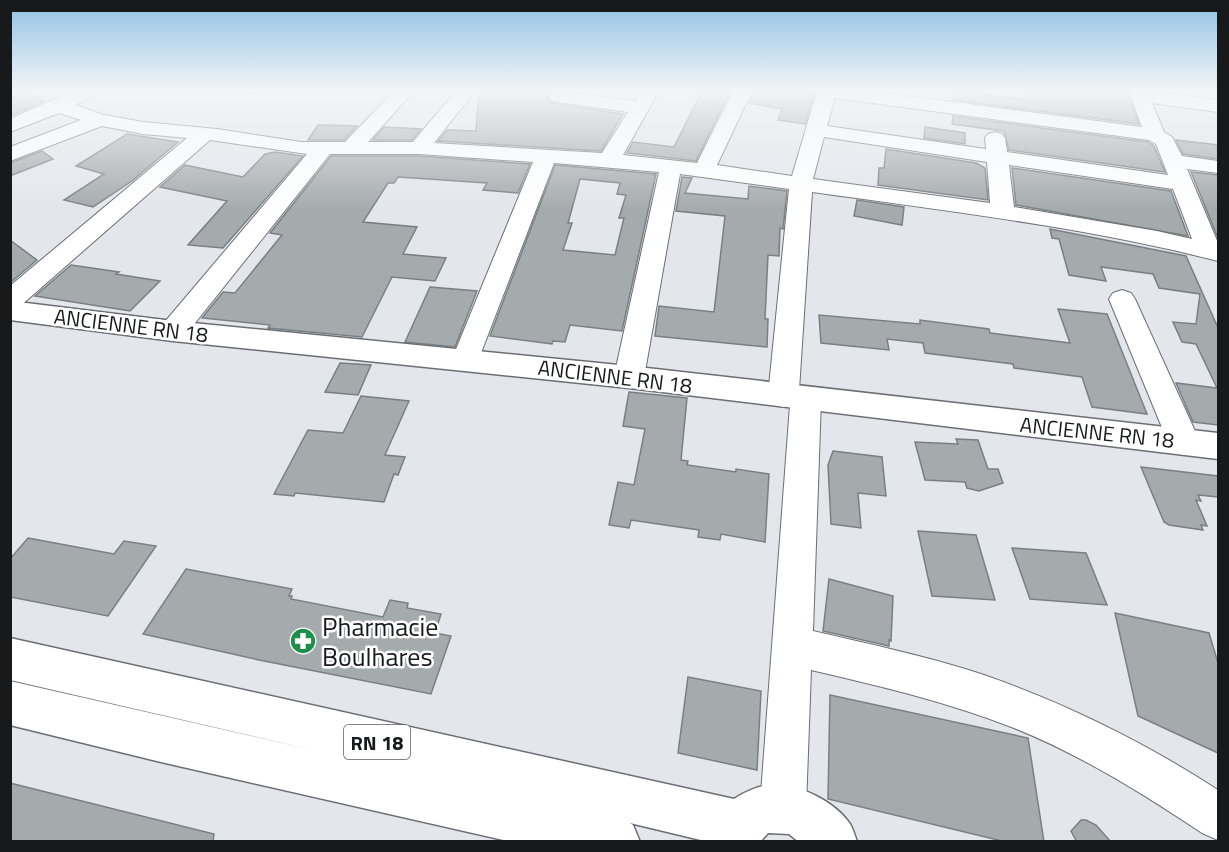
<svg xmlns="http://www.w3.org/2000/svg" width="1229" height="852" viewBox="0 0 1229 852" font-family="'Titillium Web',sans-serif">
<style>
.building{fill:#a5aaad;stroke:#7a7f82;stroke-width:1.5;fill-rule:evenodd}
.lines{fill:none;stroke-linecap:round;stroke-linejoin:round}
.minor-casing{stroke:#6b6e72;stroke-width:2}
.major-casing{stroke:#6b6e72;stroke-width:3}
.minor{fill:#fff;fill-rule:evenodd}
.major{fill:#fff;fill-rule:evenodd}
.labels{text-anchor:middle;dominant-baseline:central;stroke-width:5;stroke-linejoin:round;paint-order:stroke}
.shield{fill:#fff;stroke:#5d5e5f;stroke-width:1.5}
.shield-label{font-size:20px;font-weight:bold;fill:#18191a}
.street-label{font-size:21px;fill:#18191a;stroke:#fff}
.near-poi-label{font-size:26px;fill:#18191a;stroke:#fff;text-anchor:start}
</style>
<rect width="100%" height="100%" fill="#e3e6eb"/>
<!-- building -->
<g class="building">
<polygon points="10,91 29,91 44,101 10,116"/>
<polygon points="479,91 550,91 547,97 552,103 623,114 601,151 438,141 447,130 476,131"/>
<polygon points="702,91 730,91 696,161 627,153 633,142 674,147"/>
<polygon points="754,91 815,91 805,124 778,120 782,109 749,103"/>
<polygon points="953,91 981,91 982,94 1029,100 1028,91 1127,91 1139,124 953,100"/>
<polygon points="953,116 1148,142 1154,146 1165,172 1009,150 1004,131 952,124"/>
<polygon points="318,125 357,126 344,140 308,140"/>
<polygon points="384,127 421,129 412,140 373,140"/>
<polygon points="925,127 965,133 965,144 924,138"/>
<polygon points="127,134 178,142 132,181 93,207 64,200 104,174 76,166"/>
<polygon points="1176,140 1218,145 1218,159 1183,154"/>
<polygon points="886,149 976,163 985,168 988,200 878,185 879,168 884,168"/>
<polygon points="42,151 53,159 10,176 10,163"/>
<polygon points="275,152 303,156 223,248 188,245 227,201 160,187 185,165 243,177 265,154"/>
<polygon points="331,156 419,156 530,164 518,193 483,190 487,183 398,177 394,183 388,183 363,222 417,227 403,254 446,258 435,281 392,277 362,337 268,328 270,325 202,318 223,292 235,293 282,235 270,233"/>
<path d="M 555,165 L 656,174 L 622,331 L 570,325 L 565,342 L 553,341 L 552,344 L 490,336 ZM 580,179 L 620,183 L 617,194 L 626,195 L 619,218 L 624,218 L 615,255 L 563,250 L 572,223 L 568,223 Z"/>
<polygon points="1012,168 1171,191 1188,236 1016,205"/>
<polygon points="1191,172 1218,175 1218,238"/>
<polygon points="682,177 692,178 685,193 748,199 749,186 787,191 783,229 780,228 779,256 768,255 765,319 768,319 767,347 655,336 659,306 714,312 725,216 676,211"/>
<polygon points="857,200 904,207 902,225 854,216"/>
<polygon points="1050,229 1186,256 1218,328 1218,425 1193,422 1176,383 1217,388 1196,344 1182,342 1173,322 1196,324 1200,294 1159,288 1153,274 1101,267 1106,281 1069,275 1059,239 1052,238"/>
<polygon points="10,240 37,260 10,283"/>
<polygon points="71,265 119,272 116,274 160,281 130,311 35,296"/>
<polygon points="430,287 477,291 455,347 405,342"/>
<polygon points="1058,309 1107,314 1147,414 1092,407 1082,377 1014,368 1013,364 925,353 923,343 887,339 889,350 821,343 819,315 920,324 920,320 989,329 990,333 1070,343"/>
<polygon points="340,363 371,365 358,395 325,392"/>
<polygon points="629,392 687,398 681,460 688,461 687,465 736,472 736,469 769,474 765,542 721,534 720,540 698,537 699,530 631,520 629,528 609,525 618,482 634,485 645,429 623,426"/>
<polygon points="361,396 409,401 385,455 405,457 398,475 394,474 384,502 295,493 294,496 274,494 308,430 343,433"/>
<polygon points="956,439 978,440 988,469 998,469 1003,483 979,491 967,488 965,482 925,480 915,442 958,444"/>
<polygon points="833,451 882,457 886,496 858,493 861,528 831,524 828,465"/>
<polygon points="1141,467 1218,476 1218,497 1198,495 1201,501 1196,500 1207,526 1201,525 1203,530 1169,525 1164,522"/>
<polygon points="918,531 976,535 995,600 932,596"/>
<polygon points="28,538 114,554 124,541 156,546 108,616 10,597 10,559"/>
<polygon points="1012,548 1086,553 1107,605 1030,599"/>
<polygon points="186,569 292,589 289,596 292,596 291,599 383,617 390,600 408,603 407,608 441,614 435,633 451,636 431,694 259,660 143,634"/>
<polygon points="829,579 893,596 891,641 889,640 889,646 823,631"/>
<polygon points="1115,613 1209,633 1218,663 1218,753 1138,716"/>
<polygon points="688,677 761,691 757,770 678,753"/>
<polygon points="830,695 1028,738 1044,842 1006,842 828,799"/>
<polygon points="10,783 214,834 213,842 10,842"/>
<polygon points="1081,820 1086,820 1096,825 1111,842 1077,842 1071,831"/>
</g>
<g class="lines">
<!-- minor casing -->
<g class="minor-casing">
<g id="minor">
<path d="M 72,91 L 96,91 L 94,95 L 75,105 L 104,115 L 143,122 L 217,129 L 301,142 L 345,142 L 394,91 L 414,91 L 368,142 L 413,142 L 456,91 L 475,91 L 434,143 L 602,153 L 628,112 L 552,101 L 549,97 L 553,91 L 572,91 L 571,93 L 635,101 L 641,91 L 659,91 L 623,155 L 697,163 L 733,91 L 752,91 L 717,165 L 792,176 L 817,91 L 871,91 L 1142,127 L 1129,91 L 1148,91 L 1218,100 L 1218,112 L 1152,103 L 1164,132 L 1172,137 L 1182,156 L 1218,161 L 1218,173 L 1187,169 L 1218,243 L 1218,261 C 1085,227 948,211 812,192 L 799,390 L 806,388 L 817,391 L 821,399 L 813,631 C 869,644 926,656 981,674 C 1065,703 1144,742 1218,790 L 1218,840 L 1202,833 C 1142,793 1081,755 1014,728 C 948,702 880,686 811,670 L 806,807 L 799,823 L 783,830 L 767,823 L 760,807 L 790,405 L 783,407 L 772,404 L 768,396 L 789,189 L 680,174 L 644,377 L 639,385 L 629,388 L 619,385 L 614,377 L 659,172 L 554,163 L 476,366 L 466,369 L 456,366 L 452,359 L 533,162 L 419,154 L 330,154 L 183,338 L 173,341 L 163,338 L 159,331 L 163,324 L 307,154 L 210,140 L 19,307 L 10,310 L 10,286 L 187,138 L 143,134 L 102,126 L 10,161 L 10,147 L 81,120 L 59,113 L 10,132 L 10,119 ZM 835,98 L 1149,140 L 1156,144 L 1168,175 L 1007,152 L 1005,138 L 1002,134 L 995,132 L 988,134 L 985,138 L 986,149 L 827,126 ZM 824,137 L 987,162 L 990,203 L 813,179 ZM 1009,165 L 1173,189 L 1192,239 L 1157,231 L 1014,207 Z"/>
<polygon points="1122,290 1131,293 1135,299 1200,442 1195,451 1184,455 1173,451 1168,442 1109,299 1113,293"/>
</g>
</g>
<!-- major casing -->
<g class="major-casing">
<g id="major">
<polygon points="10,301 173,321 629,366 1218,433 1218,459 629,388 173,341 10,320"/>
<path d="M 10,638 L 734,799 C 743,793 758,786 769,785 C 796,782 835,801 850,824 C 853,829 855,836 857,842 L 799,842 L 789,834 L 768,833 L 760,842 L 709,842 L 630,823 L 633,825 L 640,842 L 512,842 L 161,762 L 10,725 L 10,681 L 313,750 L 10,680 Z"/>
</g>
</g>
<!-- minor -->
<use href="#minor" class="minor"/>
<!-- major -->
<use href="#major" class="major"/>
</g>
<!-- sky -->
<linearGradient id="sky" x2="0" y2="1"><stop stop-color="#8fc1e4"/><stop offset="0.43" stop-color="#f2f4f6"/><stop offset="1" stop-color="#f2f4f6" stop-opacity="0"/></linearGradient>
<rect width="1229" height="210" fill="url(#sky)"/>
<!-- icons -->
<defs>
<g id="pharmacy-disc" transform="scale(1.35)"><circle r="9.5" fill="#1c8f48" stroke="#fff"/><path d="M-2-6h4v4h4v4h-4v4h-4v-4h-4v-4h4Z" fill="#fff"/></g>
</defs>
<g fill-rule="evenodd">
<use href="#pharmacy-disc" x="303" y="641"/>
</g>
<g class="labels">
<!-- shield labels -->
<rect class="shield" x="344" y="725" width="66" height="34" rx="4.5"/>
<g class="shield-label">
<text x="377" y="742">RN 18</text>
</g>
<!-- street labels -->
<g class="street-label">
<text transform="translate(131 325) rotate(7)">ANCIENNE RN 18</text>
<text transform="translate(615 376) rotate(7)">ANCIENNE RN 18</text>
<text transform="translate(1097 432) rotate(6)">ANCIENNE RN 18</text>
</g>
<!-- near-poi labels -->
<g class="near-poi-label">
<text x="322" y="626">Pharmacie<tspan x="322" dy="30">Boulhares</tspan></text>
</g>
</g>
<!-- border -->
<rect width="1229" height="852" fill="none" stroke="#18191a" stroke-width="24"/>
</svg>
